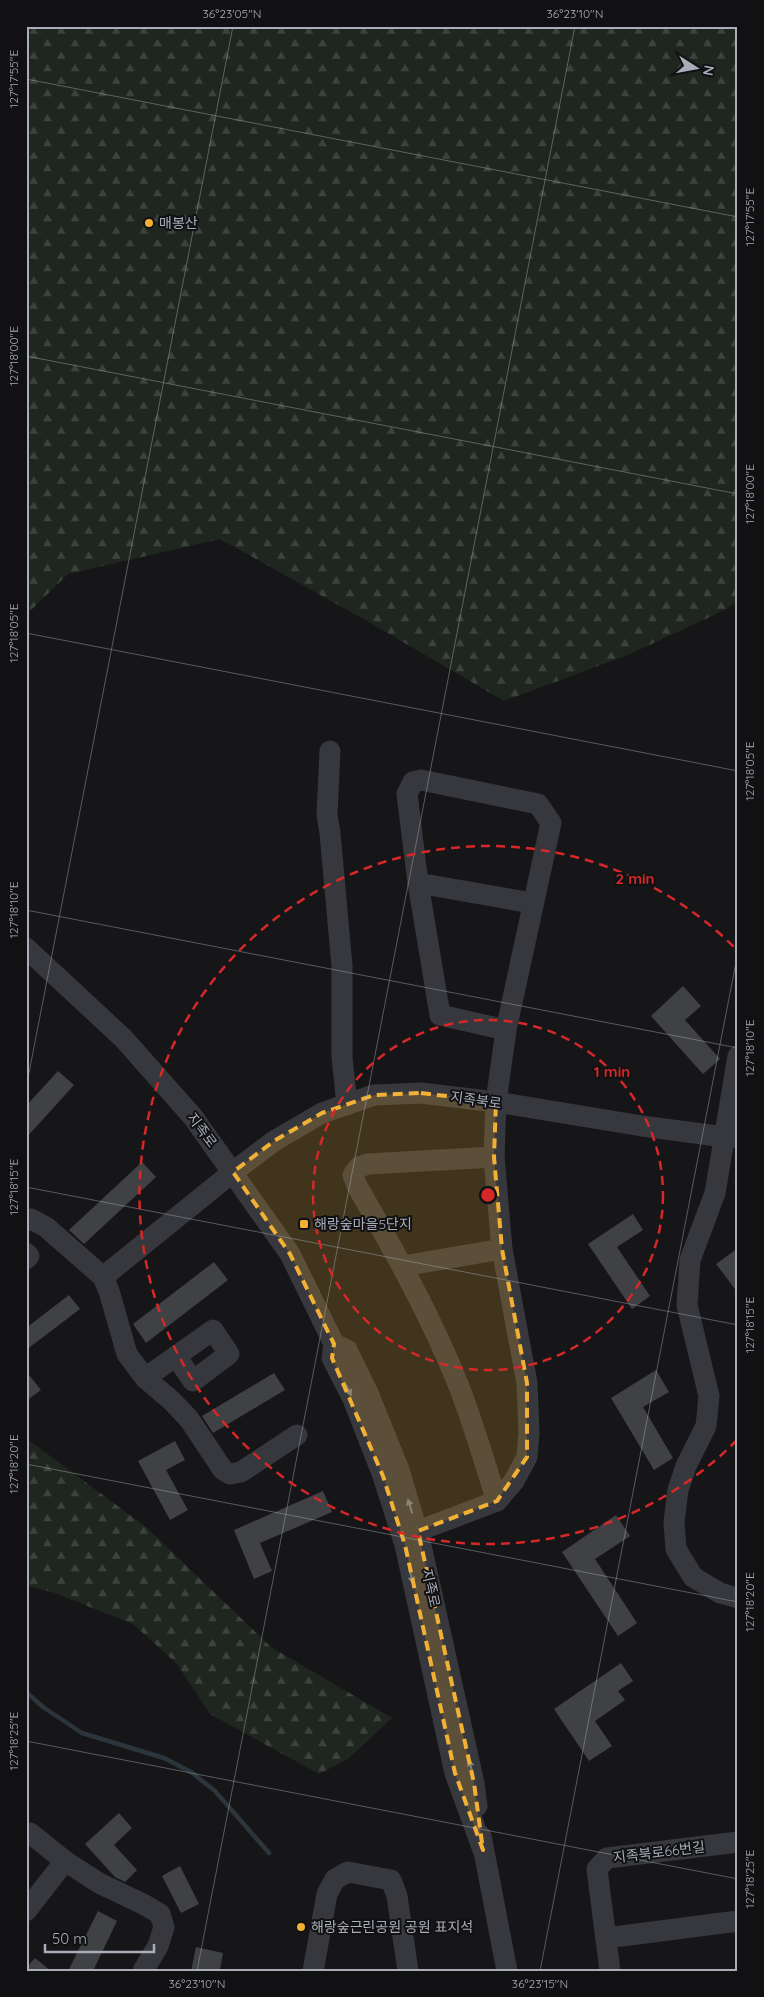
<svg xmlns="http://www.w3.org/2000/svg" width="764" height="1997" viewBox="0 0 764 1997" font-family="Quicksand,'Noto Sans KR',sans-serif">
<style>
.forest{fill:url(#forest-firs)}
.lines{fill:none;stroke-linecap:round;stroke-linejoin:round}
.stream{stroke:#2c353c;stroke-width:4.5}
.building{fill:#404145}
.minor{stroke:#37383d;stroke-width:21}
.oneway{fill:#757881}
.marked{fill:#f2b134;fill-opacity:0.2;stroke:#f2b134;stroke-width:4;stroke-dasharray:10 6;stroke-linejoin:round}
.ticks{fill:none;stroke:#a8adb8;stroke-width:1;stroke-opacity:0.45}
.ring{fill:none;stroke:#d62828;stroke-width:2.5;stroke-dasharray:9 6}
.poi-dot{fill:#f2b134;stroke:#111113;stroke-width:2}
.labels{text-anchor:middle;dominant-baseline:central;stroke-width:4;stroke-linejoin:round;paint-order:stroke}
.poi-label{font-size:14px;fill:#a8adb8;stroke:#111113;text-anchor:start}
.street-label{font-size:14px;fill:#a8adb8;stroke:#111113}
.centre{fill:#d62828;stroke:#111113;stroke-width:2.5}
.ring-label{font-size:15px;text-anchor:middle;font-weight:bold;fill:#d62828;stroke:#111113;stroke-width:4;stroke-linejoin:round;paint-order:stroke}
.neatline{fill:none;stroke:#a8adb8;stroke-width:2}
.ticks-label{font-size:12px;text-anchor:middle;fill:#a8adb8}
</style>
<defs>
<pattern id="forest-firs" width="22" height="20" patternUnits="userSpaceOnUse" patternTransform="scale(1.25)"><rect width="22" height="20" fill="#1e261f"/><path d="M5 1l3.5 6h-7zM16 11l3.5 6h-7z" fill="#3c433d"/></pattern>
</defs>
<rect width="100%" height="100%" fill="#161618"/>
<!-- forest -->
<g class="forest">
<polygon points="26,26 738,26 738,600 727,609 630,654 504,701 367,621 220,539 68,574 26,615"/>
<polygon points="26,1438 146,1527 271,1647 392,1718 348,1759 319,1774 210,1714 177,1664 133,1624 52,1592 26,1586"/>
</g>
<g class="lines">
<!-- stream -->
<polyline class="stream" points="26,1692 43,1707 82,1733 164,1758 191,1772 215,1791 269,1853"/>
</g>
<!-- building -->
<g class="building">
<polygon points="683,986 701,1006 685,1020 720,1059 703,1074 651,1016"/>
<polygon points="58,1071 74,1085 26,1138 26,1106"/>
<polygon points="142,1162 156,1177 84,1244 69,1230"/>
<polygon points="633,1214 643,1230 617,1247 650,1296 632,1309 588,1244"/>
<polygon points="738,1248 738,1293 716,1264"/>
<polygon points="214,1262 228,1280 146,1343 133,1324"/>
<polygon points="69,1295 80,1309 26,1350 26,1328"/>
<polygon points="656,1370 669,1392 643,1407 673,1458 654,1470 611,1398"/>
<polygon points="26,1371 41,1390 26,1401"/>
<polygon points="274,1373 285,1390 213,1433 202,1416"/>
<polygon points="175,1441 185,1460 166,1470 188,1510 170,1520 138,1461"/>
<polygon points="323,1491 332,1512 260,1543 272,1571 254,1579 234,1530"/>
<polygon points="616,1515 630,1536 595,1559 637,1623 618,1636 562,1552"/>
<polygon points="621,1663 633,1681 618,1691 625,1700 595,1721 612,1746 589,1761 554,1709"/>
<polygon points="119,1813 132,1828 114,1845 137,1870 125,1882 115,1877 85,1844"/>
<polygon points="180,1866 199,1904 181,1913 162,1876"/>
<polygon points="98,1911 117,1921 93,1971 68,1971"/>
<polygon points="196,1947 223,1953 220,1970 211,1969 210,1971 191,1971"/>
<polygon points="35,1958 51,1971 26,1971 26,1968"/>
</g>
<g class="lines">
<!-- minor -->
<g class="minor">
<polyline points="330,751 327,815 330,833 342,966 342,1057 347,1105"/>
<polyline points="418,883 532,903"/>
<polyline points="26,948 123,1038 193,1117 290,1254 334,1344 332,1358 353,1399 383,1476 405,1545 455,1773 483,1850"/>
<polyline points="738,1056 715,1193 690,1260 687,1305 709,1396 706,1426 686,1466 678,1490 674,1522 676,1549 693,1577 720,1593 738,1598"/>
<path d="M 494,1157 L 368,1164 L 359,1167 L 353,1175 L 357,1186 C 395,1252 432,1318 460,1389 C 474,1426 485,1464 497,1501"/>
<polyline points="26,1221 31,1219 46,1227 103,1277 109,1291 127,1354 145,1378 172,1401 189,1419 223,1470 230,1474 241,1472 297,1435"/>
<polyline points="26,1253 29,1256 26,1259"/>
<polyline points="403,1266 502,1249"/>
<polyline points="103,1277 233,1172 274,1141 322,1113 374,1095 421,1093 496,1102 642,1126 725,1137 738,1137"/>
<polyline points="334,1344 347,1350 368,1393 399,1470 420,1541 474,1783 477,1806"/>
<polyline points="145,1378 213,1330 229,1354 193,1381 176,1356"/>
<polyline points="418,1531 497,1501 514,1481 527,1457 529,1433 527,1383 502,1249 494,1157 496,1102 506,1030 551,823 538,804 421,780 413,782 407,794 418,883 440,1015 506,1030"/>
<polyline points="30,1833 65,1861 99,1883 145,1905 160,1914 164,1927 158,1946 143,1971"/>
<polyline points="481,1836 507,1971"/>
<polyline points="26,1911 65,1861"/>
<polyline points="606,1938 738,1921"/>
<polyline points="313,1971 327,1894 335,1879 348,1872 391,1880 397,1896 408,1971"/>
<polyline points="610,1971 597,1869 607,1858 738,1842"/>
</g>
</g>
<!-- one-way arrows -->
<defs><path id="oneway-solid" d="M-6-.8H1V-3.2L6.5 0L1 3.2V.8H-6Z" transform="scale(1.25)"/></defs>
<g class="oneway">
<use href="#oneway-solid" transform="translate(348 1389) rotate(63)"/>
<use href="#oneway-solid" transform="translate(410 1506) rotate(-107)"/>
<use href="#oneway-solid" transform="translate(411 1576) rotate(77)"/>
<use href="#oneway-solid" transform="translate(471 1767) rotate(-103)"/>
</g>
<!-- marked area -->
<path class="marked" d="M 421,1093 L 496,1102 L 494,1157 L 502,1249 L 527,1383 L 527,1457 L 497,1501 L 418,1531 L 474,1783 L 483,1850 L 455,1773 L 405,1545 L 383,1476 L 332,1358 L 334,1344 L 290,1254 L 233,1172 L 274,1141 L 322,1113 L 374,1095 Z"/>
<!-- ticks -->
<path class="ticks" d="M 26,79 L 738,217M 26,356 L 738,494M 26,633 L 738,771M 26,910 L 738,1048M 26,1088 L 233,26M 26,1187 L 738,1325M 26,1464 L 738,1602M 26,1741 L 738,1879M 197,1971 L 575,26M 540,1971 L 738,952"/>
<!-- distance rings -->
<g class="ring">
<circle cx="488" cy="1195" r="175"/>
<path d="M737 1440A349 349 0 1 1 737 950"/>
</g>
<!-- markers -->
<g class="poi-dot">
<circle cx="149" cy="223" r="5"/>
<rect x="299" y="1219" width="10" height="10" rx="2.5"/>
<circle cx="301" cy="1927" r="5"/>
</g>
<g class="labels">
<!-- poi labels -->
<g class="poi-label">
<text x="159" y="223">매봉산</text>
<text x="314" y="1224">해랑숲마을5단지</text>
<text x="311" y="1927">해랑숲근린공원 공원 표지석</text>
</g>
<!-- street labels -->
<g class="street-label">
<text transform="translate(476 1100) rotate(8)">지족북로</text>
<text transform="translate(202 1130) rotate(53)">지족로</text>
<text transform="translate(431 1588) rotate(77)">지족로</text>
<text transform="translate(659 1852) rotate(-7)">지족북로66번길</text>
</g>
</g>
<circle cx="488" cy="1195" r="8" class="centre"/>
<g class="ring-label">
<text x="635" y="884">2 min</text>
<text x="612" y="1077">1 min</text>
</g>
<!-- border -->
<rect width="764" height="1997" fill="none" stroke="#111113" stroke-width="55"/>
<!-- north arrow -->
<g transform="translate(696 68) rotate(101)" stroke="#111113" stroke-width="4" paint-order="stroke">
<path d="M0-4L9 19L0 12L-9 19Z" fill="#a8adb8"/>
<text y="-8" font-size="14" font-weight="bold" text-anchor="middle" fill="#a8adb8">N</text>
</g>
<!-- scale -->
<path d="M45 1944v8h109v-8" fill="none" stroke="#a8adb8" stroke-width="2.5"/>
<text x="52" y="1944" font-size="15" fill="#a8adb8" stroke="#111113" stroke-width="4" paint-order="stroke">50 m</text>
<rect x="28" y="28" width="708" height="1942" class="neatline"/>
<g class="ticks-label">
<text x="232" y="18">36°23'05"N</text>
<text x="575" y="18">36°23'10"N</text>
<text transform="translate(14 79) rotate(-90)" y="4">127°17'55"E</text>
<text transform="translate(750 217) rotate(-90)" y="4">127°17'55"E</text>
<text transform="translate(14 356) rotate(-90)" y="4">127°18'00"E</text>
<text transform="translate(750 494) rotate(-90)" y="4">127°18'00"E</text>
<text transform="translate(14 633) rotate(-90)" y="4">127°18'05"E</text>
<text transform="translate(750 771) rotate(-90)" y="4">127°18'05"E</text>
<text transform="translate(14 910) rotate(-90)" y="4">127°18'10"E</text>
<text transform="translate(750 1048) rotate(-90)" y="4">127°18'10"E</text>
<text transform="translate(14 1187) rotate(-90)" y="4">127°18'15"E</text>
<text transform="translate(750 1325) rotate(-90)" y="4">127°18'15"E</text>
<text transform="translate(14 1464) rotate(-90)" y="4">127°18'20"E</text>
<text transform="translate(750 1602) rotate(-90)" y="4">127°18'20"E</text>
<text transform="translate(14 1741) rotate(-90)" y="4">127°18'25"E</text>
<text transform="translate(750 1879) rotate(-90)" y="4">127°18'25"E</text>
<text x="197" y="1988">36°23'10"N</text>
<text x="540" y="1988">36°23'15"N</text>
</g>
</svg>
